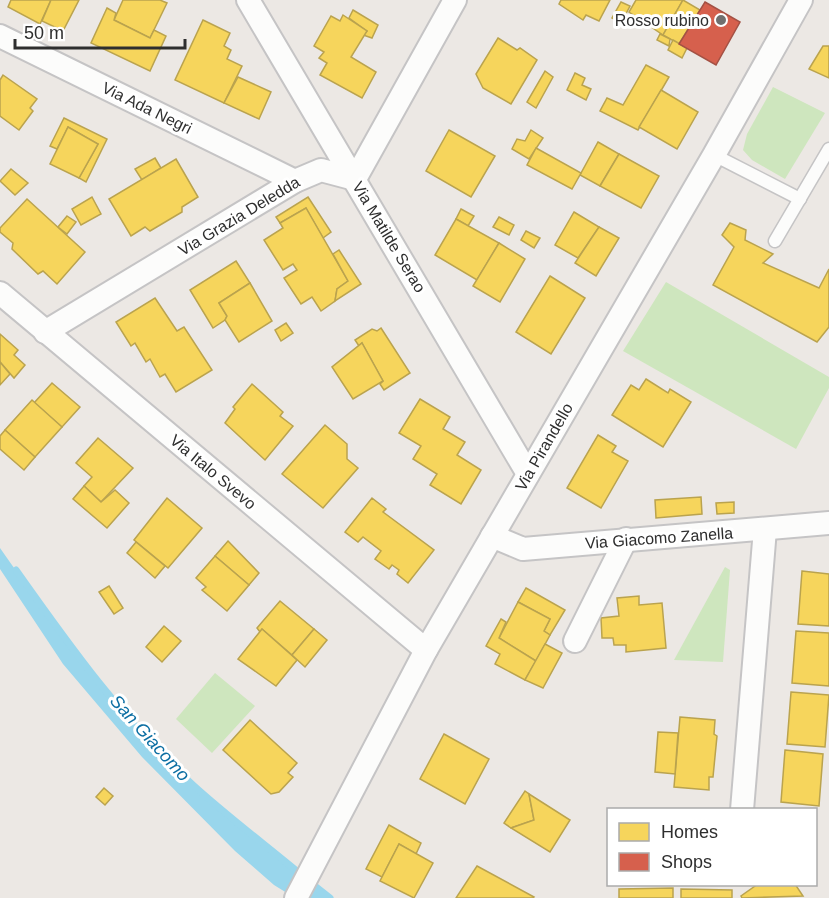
<svg xmlns="http://www.w3.org/2000/svg" width="829" height="898" viewBox="0 0 829 898" font-family="Helvetica,sans-serif">
<style>
.green{fill:#cee6be}
.water{fill:#99d6ec}
.homes{fill:#f6d55c;stroke:#baa34e;stroke-width:1.5}
.shops{fill:#d6604d;stroke:#a45144;stroke-width:1.5}
.lines{fill:none;stroke-linecap:round;stroke-linejoin:round}
.stream{stroke:#99d6ec;stroke-width:7}
.lane-casing{stroke:#c5c4c5;stroke-width:15}
.street-casing{stroke:#c5c4c5;stroke-width:26}
.lane{stroke:#fcfcfb;stroke-width:12}
.street{stroke:#fcfcfb;stroke-width:22}
.poi-dot{fill:#706f6e;stroke:#fff;stroke-width:2}
.labels{text-anchor:middle;dominant-baseline:central;stroke-width:6;stroke-linejoin:round;paint-order:stroke}
.poi-label{font-size:16px;fill:#2e2e2e;stroke:#fff;text-anchor:end}
.street-label{font-size:16px;fill:#2e2e2e;stroke:#fff}
.water-label{font-size:18px;font-style:italic;fill:#0d6fa3;stroke:#fff}
</style>
<rect width="100%" height="100%" fill="#ece8e4"/>
<!-- green -->
<g class="green">
<polygon points="773,87 825,113 785,179 752,160 743,150 747,134"/>
<polygon points="666,282 829,377 829,388 796,449 623,351"/>
<polygon points="725,567 730,570 723,662 674,660"/>
<polygon points="215,673 255,706 212,753 176,719"/>
</g>
<!-- water -->
<path class="water" d="M 0,548 C 58,630 118,716 193,785 C 237,825 284,861 330,898 L 295,898 L 274,885 L 235,851 L 142,757 L 63,664 L 0,569 Z"/>
<!-- homes -->
<g class="homes">
<polygon points="11,0 51,0 40,24 8,7"/>
<polygon points="51,0 79,0 63,31 42,21"/>
<polygon points="123,0 160,0 167,3 150,38 114,20"/>
<polygon points="561,0 610,0 599,21 586,15 583,20 559,4"/>
<polygon points="636,0 683,0 663,35 629,12"/>
<polygon points="683,0 700,10 679,44 663,35"/>
<polygon points="621,2 630,6 621,23 612,18"/>
<polygon points="107,8 116,13 114,20 150,38 154,30 166,36 150,71 91,43"/>
<polygon points="353,10 378,25 372,38 363,35 367,31 349,18"/>
<polygon points="343,15 367,31 351,57 376,72 362,98 320,75 327,63 319,58 324,52 314,46 331,16 340,21"/>
<polygon points="203,20 230,33 224,46 231,50 227,59 242,66 224,103 175,80"/>
<polygon points="660,34 670,39 669,46 657,40"/>
<polygon points="498,38 517,50 520,48 537,60 511,104 483,88 476,74"/>
<polygon points="673,40 687,48 682,58 668,50"/>
<polygon points="823,46 829,46 829,78 809,69"/>
<polygon points="646,65 669,77 638,130 600,111 607,98 623,105"/>
<polygon points="545,71 553,77 536,108 527,102"/>
<polygon points="575,73 585,78 582,85 591,89 586,100 567,90"/>
<polygon points="3,75 37,99 30,108 33,111 19,130 0,116 0,80"/>
<polygon points="238,77 271,92 259,119 224,103"/>
<polygon points="661,90 698,112 677,149 639,127"/>
<polygon points="64,118 107,139 86,182 79,178 98,144 68,127 57,149 50,146"/>
<polygon points="68,127 98,144 79,178 50,164"/>
<polygon points="449,130 495,156 471,197 426,171"/>
<polygon points="531,130 543,138 529,159 512,149 517,139 525,141"/>
<polygon points="598,142 619,154 600,186 580,175"/>
<polygon points="536,148 581,173 572,189 527,165"/>
<polygon points="619,154 659,176 641,208 600,186"/>
<polygon points="155,158 161,168 142,180 135,169"/>
<polygon points="176,159 198,197 182,207 182,212 150,231 145,227 131,236 109,199"/>
<polygon points="11,169 28,183 15,195 0,181"/>
<polygon points="92,197 101,214 81,225 72,209"/>
<polygon points="308,197 331,232 323,238 306,208 280,223 276,217"/>
<polygon points="27,199 85,252 57,284 43,271 38,274 12,249 13,243 0,232 0,228"/>
<polygon points="306,208 348,281 337,289 335,301 321,311 312,297 301,304 284,278 297,270 293,264 283,270 264,240 283,228 280,223"/>
<polygon points="461,209 474,216 468,226 456,219"/>
<polygon points="574,212 599,227 578,258 555,245"/>
<polygon points="67,216 76,222 67,234 58,227"/>
<polygon points="499,217 514,225 509,235 493,227"/>
<polygon points="456,219 499,243 477,280 435,255"/>
<polygon points="730,223 746,230 745,240 773,254 763,263 819,288 829,269 829,327 817,342 713,285 734,247 722,235"/>
<polygon points="599,227 619,238 596,276 575,263"/>
<polygon points="526,231 540,238 534,248 521,240"/>
<polygon points="499,243 525,259 500,302 473,286"/>
<polygon points="339,250 361,284 335,301 337,289 348,281 333,254"/>
<polygon points="236,261 250,283 219,303 227,316 225,320 213,328 190,290"/>
<polygon points="550,276 585,298 551,354 516,332"/>
<polygon points="250,283 272,321 239,342 225,320 227,316 219,303"/>
<polygon points="155,298 177,331 184,327 212,370 176,392 165,374 160,377 150,359 146,362 135,343 131,346 116,322"/>
<polygon points="286,323 293,333 281,341 275,330"/>
<polygon points="381,328 410,373 384,390 380,384 383,381 362,343 359,346 355,340 372,329 377,331"/>
<polygon points="0,334 18,350 14,355 25,365 14,378 0,362"/>
<polygon points="362,343 383,381 353,399 332,367"/>
<polygon points="0,362 10,374 0,385"/>
<polygon points="646,379 668,393 670,389 691,402 663,447 612,415 631,385 639,390"/>
<polygon points="52,383 80,407 62,427 34,403"/>
<polygon points="252,384 283,412 280,416 293,426 265,460 225,423 235,409 233,407"/>
<polygon points="420,399 450,417 443,429 465,442 457,455 481,470 461,504 430,485 437,474 413,459 421,446 399,433"/>
<polygon points="32,400 62,427 35,457 5,430"/>
<polygon points="325,425 347,444 347,459 358,468 323,508 282,474"/>
<polygon points="5,430 35,457 24,470 0,449 0,436"/>
<polygon points="598,435 616,446 612,452 628,461 601,508 567,488"/>
<polygon points="98,438 133,468 101,502 84,486 92,477 76,463"/>
<polygon points="84,486 101,502 115,490 129,503 107,528 73,499"/>
<polygon points="701,497 702,514 656,518 655,500"/>
<polygon points="167,498 202,528 168,568 134,540"/>
<polygon points="372,498 386,509 383,512 434,550 408,583 397,574 399,570 392,565 389,569 375,559 381,551 363,537 358,542 345,532"/>
<polygon points="734,502 734,513 717,514 716,503"/>
<polygon points="228,541 259,573 249,585 215,556"/>
<polygon points="136,542 165,566 155,578 127,553"/>
<polygon points="215,556 249,585 227,611 202,590 206,587 196,578"/>
<polygon points="802,571 829,574 829,626 798,624"/>
<polygon points="109,586 123,608 114,614 99,592"/>
<polygon points="526,588 565,610 550,635 544,631 550,619 518,602"/>
<polygon points="639,596 639,605 662,603 666,648 626,652 626,645 614,645 613,638 602,638 601,618 619,616 617,598"/>
<polygon points="280,601 314,629 292,655 262,629 260,632 257,628"/>
<polygon points="518,602 550,619 544,631 550,635 536,661 499,638"/>
<polygon points="501,619 506,622 499,638 536,661 525,680 495,664 500,654 486,646"/>
<polygon points="164,626 181,641 162,662 146,647"/>
<polygon points="262,629 297,660 276,686 238,659"/>
<polygon points="314,629 327,640 305,667 292,655"/>
<polygon points="796,631 829,633 829,686 792,683"/>
<polygon points="545,644 562,653 543,688 525,680"/>
<polygon points="791,692 829,695 825,747 787,744"/>
<polygon points="680,717 715,720 714,734 717,736 713,777 709,777 709,790 674,787"/>
<polygon points="250,720 297,763 288,773 293,777 279,792 271,794 223,750"/>
<polygon points="658,732 678,733 675,774 655,772"/>
<polygon points="444,734 489,759 465,804 420,779"/>
<polygon points="785,750 823,754 819,806 781,802"/>
<polygon points="104,788 113,796 105,805 96,797"/>
<polygon points="525,791 529,794 534,820 511,828 504,823"/>
<polygon points="529,794 570,820 550,852 511,828 534,820"/>
<polygon points="389,825 421,843 416,854 399,844 382,877 366,869"/>
<polygon points="399,844 433,863 414,898 380,881"/>
<polygon points="477,866 534,897 533,898 456,898"/>
<polygon points="758,884 795,884 803,896 742,898 741,896"/>
<polygon points="673,888 673,898 619,898 619,889"/>
<polygon points="681,889 732,890 732,898 681,898"/>
</g>
<!-- shops -->
<polygon class="shops" points="705,2 740,22 716,65 679,44"/>
<g class="lines">
<!-- stream -->
<g class="stream">
<path d="M 16,570 C 69,645 124,722 193,785 C 226,815 263,843 298,872"/>
<polyline points="311,883 330,898"/>
</g>
<!-- lane casing -->
<g class="lane-casing">
<g id="lane">
<polyline points="714,155 800,199"/>
<polyline points="775,241 829,149"/>
</g>
</g>
<!-- street casing -->
<g class="street-casing">
<g id="street">
<polyline points="248,0 528,474"/>
<polyline points="0,36 295,181"/>
<polyline points="0,293 426,650"/>
<polyline points="45,332 295,181 321,170 355,179 455,0"/>
<polyline points="492,536 523,549 829,523"/>
<polyline points="575,641 626,539"/>
<polyline points="742,810 765,529"/>
<polyline points="296,898 426,650 714,155 801,0"/>
</g>
</g>
<!-- lane -->
<use href="#lane" class="lane"/>
<!-- street -->
<use href="#street" class="street"/>
</g>
<!-- markers -->
<circle class="poi-dot" cx="721" cy="20" r="6"/>
<g class="labels">
<!-- poi labels -->
<g class="poi-label">
<text x="709" y="20">Rosso rubino</text>
</g>
<!-- street labels -->
<g class="street-label">
<text transform="translate(147 108) rotate(26)">Via Ada Negri</text>
<text transform="translate(239 216) rotate(-31)">Via Grazia Deledda</text>
<text transform="translate(389 237) rotate(59)">Via Matilde Serao</text>
<text transform="translate(544 447) rotate(-60)">Via Pirandello</text>
<text transform="translate(213 472) rotate(40)">Via Italo Svevo</text>
<text transform="translate(659 538) rotate(-4)">Via Giacomo Zanella</text>
</g>
<!-- water labels -->
<g class="water-label">
<text transform="translate(150 738) rotate(48)">San Giacomo</text>
</g>
</g>
<!-- legend -->
<rect x="607" y="808" width="210" height="78" fill="#ffffff" stroke="#ababab" stroke-width="1.5"/>
<rect x="619" y="823" width="30" height="18" fill="#f6d55c" stroke="#ababab" stroke-width="1.5"/>
<text x="661" y="838" font-size="18" fill="#2e2e2e">Homes</text>
<rect x="619" y="853" width="30" height="18" fill="#d6604d" stroke="#ababab" stroke-width="1.5"/>
<text x="661" y="868" font-size="18" fill="#2e2e2e">Shops</text>
<!-- scale -->
<path d="M15 39v9h170v-9" fill="none" stroke="#2e2e2e" stroke-width="3"/>
<text x="24" y="39" font-size="18" fill="#2e2e2e" stroke="#ffffff" stroke-width="4.5" paint-order="stroke">50 m</text>
</svg>
